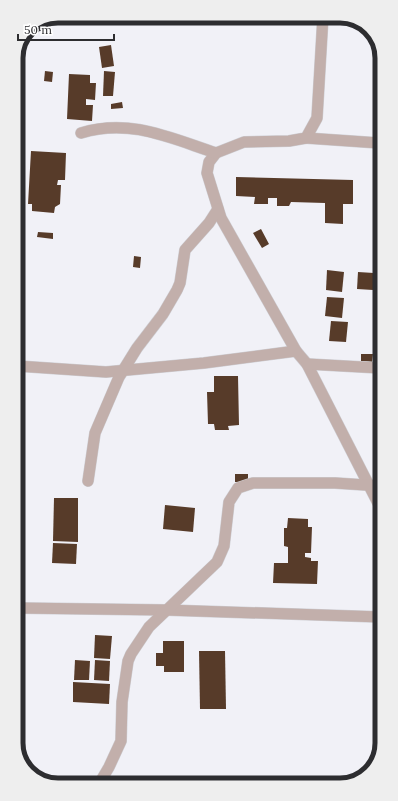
<svg xmlns="http://www.w3.org/2000/svg" width="398" height="801" viewBox="0 0 398 801" font-family="Lora,serif">
<style>
.building{fill:#573b29}
.lines{fill:none;stroke-linecap:round;stroke-linejoin:round}
.minor-casing{stroke:#ceced3;stroke-width:12}
.minor{stroke:#c2afab;stroke-width:11}
.rim{fill:none;stroke:#2d2d30;stroke-width:5}
</style>
<rect width="100%" height="100%" fill="#f1f1f7"/>
<!-- building -->
<g class="building">
<polygon points="111,45 114,66 102,68 99,47"/>
<polygon points="45,71 53,72 52,82 44,81"/>
<polygon points="104,71 115,72 113,96 103,96"/>
<polygon points="69,74 90,75 90,83 96,83 95,100 86,99 86,105 93,105 92,121 67,119"/>
<polygon points="122,102 123,108 111,109 111,104"/>
<polygon points="31,151 66,153 65,180 58,180 57,185 61,185 60,204 55,207 54,213 32,211 32,204 28,204"/>
<polygon points="236,177 353,180 353,204 343,204 343,224 325,223 325,203 291,202 289,206 277,206 277,198 268,198 268,204 254,204 255,197 236,196"/>
<polygon points="261,229 269,244 262,248 253,233"/>
<polygon points="38,232 53,233 53,239 37,237"/>
<polygon points="134,256 141,257 140,268 133,267"/>
<polygon points="327,270 344,272 342,292 326,290"/>
<polygon points="358,272 374,273 373,290 357,289"/>
<polygon points="327,297 344,298 342,318 325,316"/>
<polygon points="331,321 348,322 346,342 329,341"/>
<polygon points="361,354 373,354 372,362 361,361"/>
<polygon points="214,376 238,376 239,425 228,426 229,430 215,430 214,424 208,424 207,392 214,392"/>
<rect x="235" y="474" width="13" height="8"/>
<polygon points="54,498 78,498 78,542 53,541"/>
<polygon points="165,505 195,508 193,532 163,529"/>
<polygon points="288,518 308,519 308,527 312,527 311,553 305,553 305,557 311,558 311,561 318,561 317,584 273,583 274,563 288,563 288,547 284,546 284,528 287,528"/>
<polygon points="53,543 77,544 76,564 52,563"/>
<polygon points="95,635 112,636 110,659 94,658"/>
<polygon points="163,641 184,641 184,672 164,672 164,666 156,666 156,653 163,653"/>
<polygon points="199,651 225,651 226,709 200,709"/>
<polygon points="75,660 90,661 89,680 74,680"/>
<polygon points="95,660 110,661 109,681 94,680"/>
<polygon points="73,682 110,684 109,704 73,702"/>
</g>
<g class="lines">
<!-- minor casing -->
<g class="minor-casing">
<g id="minor">
<polyline points="323,16 317,118 306,138 289,141 244,142 216,153 209,162 207,173 221,218 296,351 307,364 381,509"/>
<path d="M 81,133 C 130,118 170,138 216,153"/>
<polyline points="306,138 379,143"/>
<polyline points="307,364 380,368"/>
<polyline points="17,366 106,372 204,363 296,351"/>
<polyline points="88,481 95,433 119,377 137,348 163,314 177,290 180,283 185,250 209,223 218,209"/>
<polyline points="18,608 166,610 381,617"/>
<polyline points="99,784 109,767 121,741 122,702 128,661 131,654 149,627 217,562 224,546 229,502 238,488 253,483 335,483 381,486"/>
</g>
</g>
<!-- minor -->
<use href="#minor" class="minor"/>
</g>
<!-- crop -->
<path d="M0 0H398V801H0ZM58 23H340A35 35 0 0 1 375 58V743A35 35 0 0 1 340 778H58A35 35 0 0 1 23 743V58A35 35 0 0 1 58 23Z" fill="#eee" fill-rule="evenodd"/>
<path class="rim" d="M58 23H340A35 35 0 0 1 375 58V743A35 35 0 0 1 340 778H58A35 35 0 0 1 23 743V58A35 35 0 0 1 58 23Z"/>
<!-- scale -->
<path d="M18 34v6h96v-6" fill="none" stroke="#2d2d30" stroke-width="2"/>
<text x="24" y="34" font-size="12" fill="#2d2d30" stroke="#ffffff" stroke-width="3" paint-order="stroke">50 m</text>
</svg>
